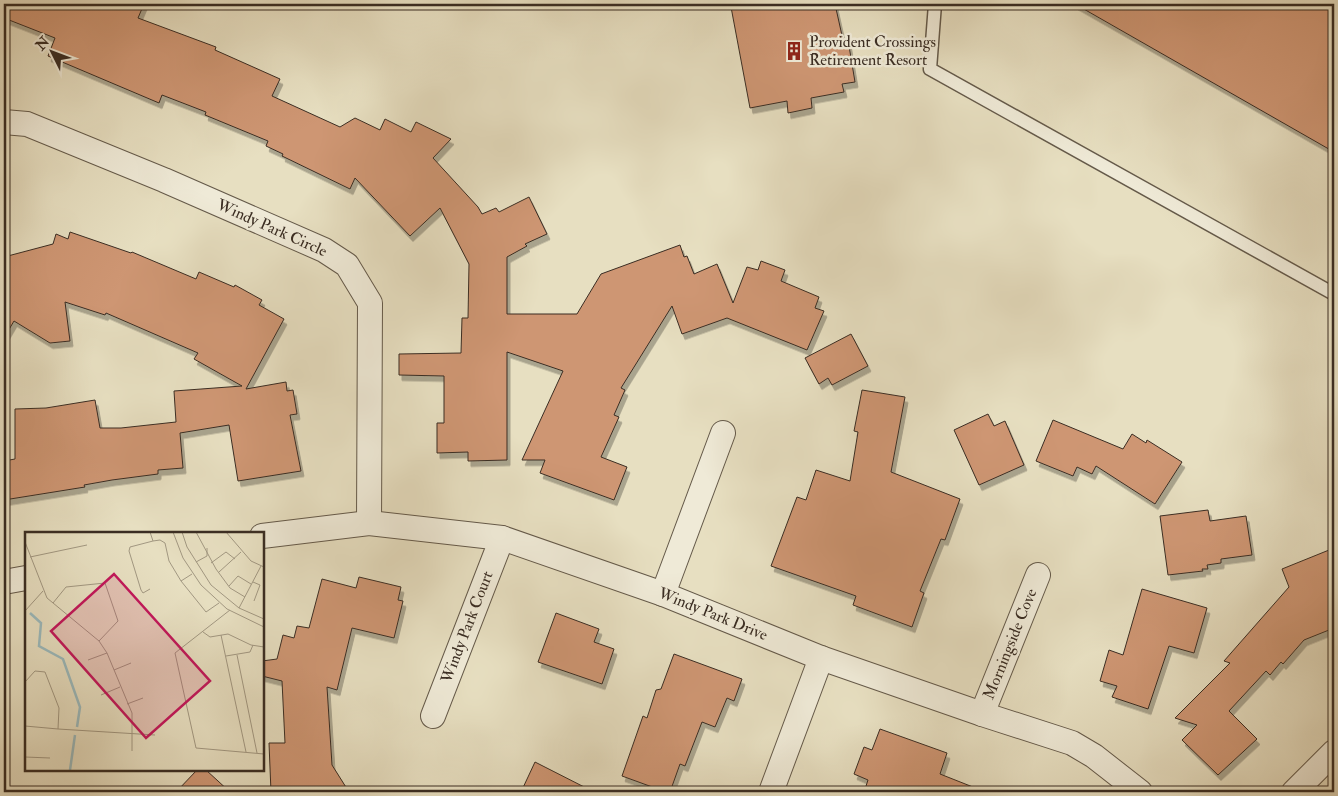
<svg xmlns="http://www.w3.org/2000/svg" width="1338" height="796" viewBox="0 0 1338 796" font-family="'IM FELL Double Pica',serif">
<style>
.building{fill:#ce9673;stroke:#3a2d23;filter:url(#shadow)}
.lines{fill:none;stroke-linecap:round;stroke-linejoin:round}
.lane-casing{stroke:#655a4a;stroke-width:15}
.street-casing{stroke:#655a4a;stroke-width:26}
.lane{stroke:#efead7;stroke-width:12}
.street{stroke:#efead7;stroke-width:24}
.labels{text-anchor:middle;dominant-baseline:central;stroke-width:5;stroke-linejoin:round;paint-order:stroke}
.poi-label{font-size:16px;fill:#3a2d23;stroke:#efead7;text-anchor:start}
.street-label{font-size:16px;fill:#3a2d23;stroke:#efead7}
.inset-river{fill:none;stroke:#9bbabd;stroke-width:2.5}
.inset-road{fill:none;stroke:#a29882;stroke-width:1}
.view{fill:#c2185b;fill-opacity:0.15;stroke:#c2185b;stroke-width:2.5}
.inset-edge{fill:none;stroke:#3a2d23;stroke-width:2.5}
</style>
<defs>
<filter id="shadow"><feDropShadow dx="3" dy="5.5" stdDeviation="0" flood-color="#0004"/></filter>
</defs>
<rect width="100%" height="100%" fill="#e7dfc1"/>
<filter id="stains"><feTurbulence type="fractalNoise" baseFrequency=".004" numOctaves="4"/><feColorMatrix values="0 0 0 0 .2 0 0 0 0 .09 0 0 0 0 .02 0 0 0 .5 -.17"/></filter>
<radialGradient id="worn" r=".72"><stop offset=".6" stop-color="#630" stop-opacity="0"/><stop offset="1" stop-color="#630" stop-opacity=".3"/></radialGradient>
<!-- building -->
<g class="building">
<polygon points="4,4 144,4 138,18 216,47 215,50 280,79 272,96 340,127 355,118 380,130 385,119 411,132 416,122 451,139 433,158 478,207 482,214 496,208 499,212 529,197 547,234 525,244 527,246 507,257 507,314 577,314 601,274 680,245 684,257 687,256 694,274 717,264 733,303 747,267 758,270 761,261 785,270 781,281 819,297 815,308 824,311 807,350 727,318 682,334 672,306 621,388 625,390 614,415 619,417 601,457 627,467 614,500 540,473 545,460 522,460 563,371 507,352 507,460 468,461 468,452 437,453 437,423 444,423 444,376 399,375 399,354 461,353 462,318 468,318 469,264 440,208 410,236 355,178 350,189 282,156 283,154 266,146 268,141 205,115 206,112 162,95 159,103 48,56 55,38 4,18"/>
<polygon points="749,4 835,4 843,40 848,40 855,82 842,84 844,92 811,98 812,108 788,113 787,101 750,108 731,7"/>
<polygon points="1075,4 1334,4 1334,152"/>
<polygon points="70,232 131,253 132,252 196,279 199,272 234,287 235,285 262,300 259,305 284,319 246,389 286,382 287,391 293,390 297,414 290,415 301,471 238,481 229,425 180,433 183,468 158,470 158,474 112,480 84,485 85,487 4,500 4,461 15,459 15,409 46,408 95,400 100,428 121,428 176,422 174,391 242,386 194,359 198,353 106,313 105,315 65,302 70,341 50,343 14,321 4,338 4,257 53,244 56,234 68,239"/>
<polygon points="851,334 868,366 832,385 828,378 819,384 805,358"/>
<polygon points="862,390 905,397 891,472 960,499 945,540 941,539 920,591 924,593 912,627 853,605 856,596 771,566 797,497 806,500 816,470 850,481 858,432 854,431"/>
<polygon points="988,414 994,426 1005,421 1024,465 979,485 954,430"/>
<polygon points="1053,420 1123,449 1132,434 1146,443 1147,440 1182,462 1155,504 1096,466 1092,474 1077,467 1073,476 1036,461"/>
<polygon points="1208,510 1210,521 1246,516 1252,555 1221,559 1221,563 1207,565 1208,569 1202,569 1203,571 1168,575 1160,516"/>
<polygon points="1334,548 1334,628 1304,640 1283,664 1281,662 1270,675 1266,671 1229,711 1257,739 1218,775 1182,740 1197,725 1175,718 1230,663 1224,661 1289,587 1282,569"/>
<polygon points="359,577 401,587 398,600 403,601 394,638 352,628 337,690 327,687 332,765 349,792 271,792 269,743 285,743 282,681 262,676 262,661 277,659 283,635 294,638 297,626 309,628 322,579 356,588"/>
<polygon points="1142,589 1207,608 1194,653 1169,646 1148,709 1112,697 1117,686 1100,681 1109,650 1123,655"/>
<polygon points="556,613 599,629 594,642 614,649 602,684 538,662"/>
<polygon points="674,654 742,679 734,701 727,698 715,727 702,722 685,766 680,764 670,792 666,792 622,776 643,716 647,718 656,690 661,689"/>
<polygon points="880,729 947,753 940,774 983,791 983,792 864,792 868,780 854,774 864,747 872,750"/>
<polygon points="535,762 594,792 521,792"/>
<polygon points="197,770 206,770 230,792 176,792"/>
</g>
<g class="lines">
<!-- lane casing -->
<g class="lane-casing">
<polyline id="lane" points="935,4 930,69 1334,294"/>
</g>
<!-- street casing -->
<g class="street-casing">
<g id="street">
<polyline points="4,122 27,124 164,180 324,250 347,265 370,303 369,523"/>
<polyline points="262,536 369,523 502,538 663,594 821,658 982,714 1072,743 1094,756 1140,792"/>
<polyline points="4,582 26,578"/>
<polyline points="663,594 723,433"/>
<polyline points="982,714 1038,575"/>
<polyline points="433,716 502,538"/>
<polyline points="771,792 821,658"/>
<polyline points="1294,792 1334,752"/>
</g>
</g>
<!-- lane -->
<use href="#lane" class="lane"/>
<!-- street -->
<use href="#street" class="street"/>
</g>
<!-- icons -->
<defs>
<g id="building-bare" transform="scale(1.5)"><path d="M-4-6H4V6H1V3H-1V6H-4ZM-2.5-4.3h1.7v1.8h-1.7ZM.8-4.3h1.7v1.8H.8ZM-2.5-1h1.7V.8h-1.7ZM.8-1h1.7V.8H.8Z" fill="#8f2418" stroke="#efead7" stroke-width="2.5" paint-order="stroke"/></g>
</defs>
<g fill-rule="evenodd">
<use href="#building-bare" x="794" y="51"/>
</g>
<g class="labels">
<!-- poi labels -->
<g class="poi-label">
<text x="809" y="42">Provident Crossings<tspan x="809" dy="18">Retirement Resort</tspan></text>
</g>
<!-- street labels -->
<g class="street-label">
<text transform="translate(272 228) rotate(24)">Windy Park Circle</text>
<text transform="translate(713 614) rotate(22)">Windy Park Drive</text>
<text transform="translate(467 627) rotate(-69)">Windy Park Court</text>
<text transform="translate(1010 644) rotate(-68)">Morningside Cove</text>
</g>
</g>
<!-- overview -->
<g transform="translate(25 532)">
<rect width="239" height="239" fill="#e7dfc1"/>
<path class="inset-river" d="M 5,81 L 16,91 L 14,114 L 38,127 L 55,175 L 52,195M 45,238 L 50,203"/>
<path class="inset-road" d="M 125,0 L 128,9 L 135,8 L 140,11 L 144,29 L 156,49 L 167,42M 148,0 L 158,26 L 176,53 L 202,77 L 239,95M 157,0 L 162,15 L 186,53 L 214,76 L 239,87M 171,0 L 191,37 L 205,56 L 220,65M 201,0 L 226,29 L 239,35M 0,10 L 22,66 L 74,109 L 82,121 L 107,181 L 107,219M 5,25 L 62,13M 171,30 L 182,24 L 182,16M 186,31 L 201,20 L 210,27M 194,40 L 216,20M 156,49 L 181,80 L 194,71M 228,50 L 235,53 L 229,69M 204,54 L 213,44 L 226,52M 125,57 L 118,61 L 116,58 L 104,19 L 105,15 L 128,9M 28,71 L 41,55 L 80,51 L 93,89 L 74,109M 214,76 L 236,34M 205,78 L 150,121 L 171,216 L 239,222M 0,79 L 18,59M 178,100 L 185,105 L 203,102 L 226,113 L 239,115M 196,103 L 221,220M 212,123 L 232,221M 201,124 L 225,120 L 228,113M 63,128 L 82,121M 89,138 L 106,131M 0,150 L 10,139 L 20,140 L 34,176 L 33,197 L 0,194M 76,163 L 95,155M 102,172 L 118,166M 33,197 L 130,203M 0,225 L 25,226"/>
<path class="view" d="M 89,42 L 185,149 L 121,206 L 26,99 Z"/>
<rect width="239" height="239" class="inset-edge"/>
</g>
<!-- margin -->
<rect width="1338" height="796" fill="none" stroke="#e7dfc1" stroke-width="20"/>
<rect x="5" y="5" width="1328" height="786" fill="none" stroke="#3a2d23" stroke-width="2.5"/>
<rect x="10" y="10" width="1318" height="776" fill="none" stroke="#3a2d23"/>
<!-- north arrow -->
<g transform="translate(52 52) rotate(312)" stroke="#efead7" stroke-width="4" paint-order="stroke">
<path d="M0-4L9 19L0 12L-9 19Z" fill="#3a2d23"/>
<text y="-8" font-size="14" font-weight="bold" text-anchor="middle" fill="#3a2d23">N</text>
</g>
<rect width="100%" height="100%" filter="url(#stains)"/>
<rect width="100%" height="100%" fill="url(#worn)"/>
</svg>
